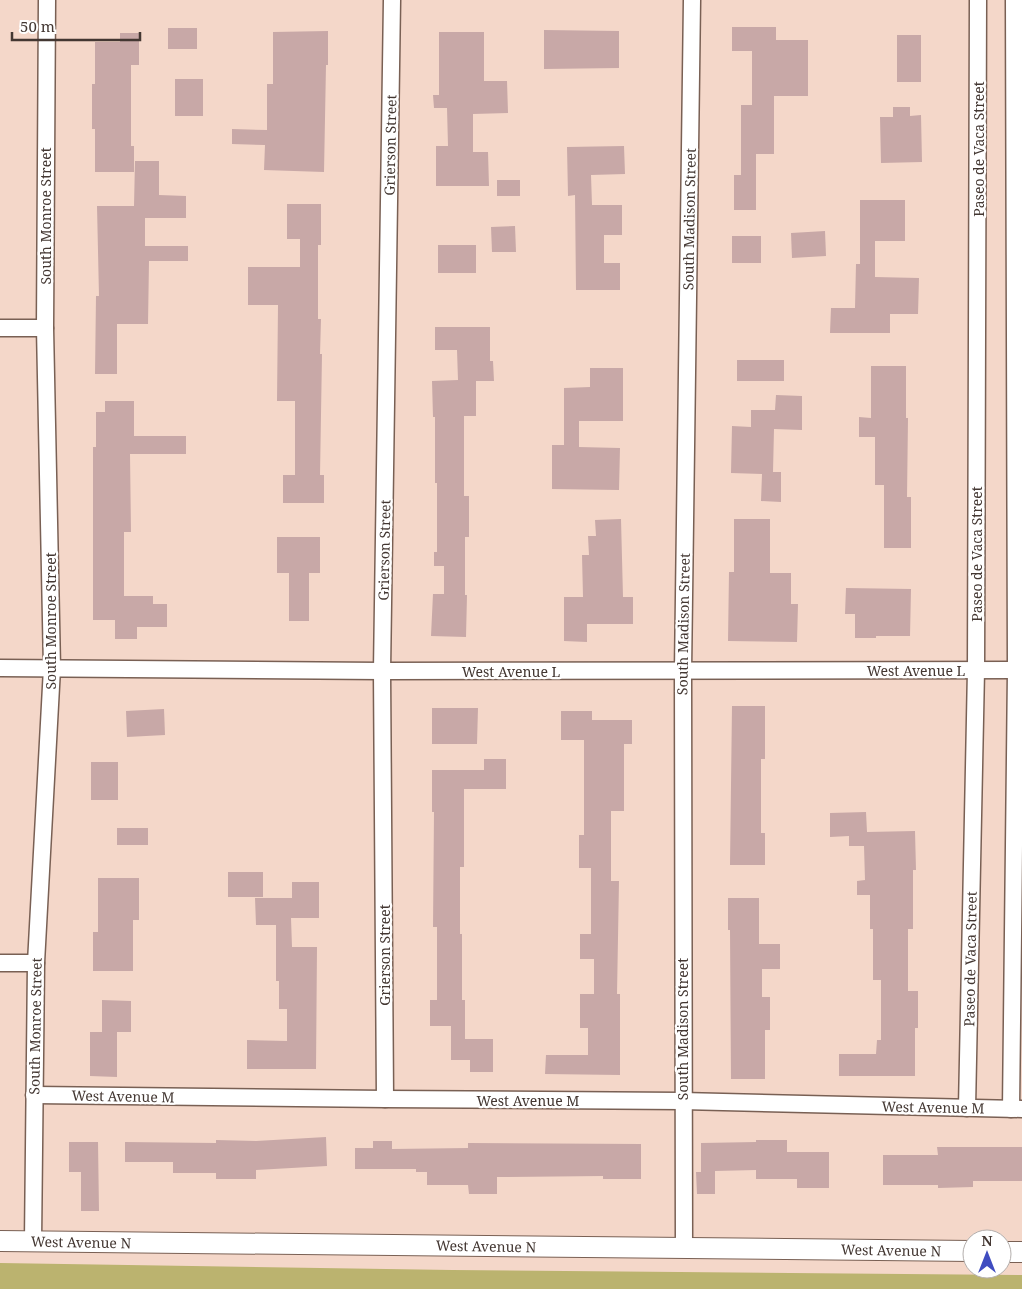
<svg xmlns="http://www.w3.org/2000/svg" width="1022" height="1289" viewBox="0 0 1022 1289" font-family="'Noto Serif',serif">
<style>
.green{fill:#bbb36f}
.building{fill:#c8a8a7}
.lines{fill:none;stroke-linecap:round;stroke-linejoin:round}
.minor-casing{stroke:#796054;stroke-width:19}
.major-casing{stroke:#796054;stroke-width:22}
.minor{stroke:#fff;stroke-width:16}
.major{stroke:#fff;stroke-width:20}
.labels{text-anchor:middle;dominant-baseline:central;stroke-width:4.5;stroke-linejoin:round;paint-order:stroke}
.street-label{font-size:14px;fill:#433732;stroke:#fff}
</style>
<rect width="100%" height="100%" fill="#f4d7c9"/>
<!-- green -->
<polygon class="green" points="0,1263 452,1270 1022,1275 1022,1289 0,1289"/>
<!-- building -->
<g class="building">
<polygon points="732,27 776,27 776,40 808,40 808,96 774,96 774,154 756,154 756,210 734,210 734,175 741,175 741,105 752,105 752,51 732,51"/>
<rect x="168" y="28" width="29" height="21"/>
<polygon points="544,30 619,31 619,68 544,69"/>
<polygon points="328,31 328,65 326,65 324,172 264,170 265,145 232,144 232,129 267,130 267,84 273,84 273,32"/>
<polygon points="439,32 484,32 484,81 507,81 508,113 473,114 473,152 488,152 489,186 436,186 436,146 448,146 447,108 434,108 433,95 439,95"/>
<polygon points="120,33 139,33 139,65 131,65 131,146 134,146 134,172 95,172 95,129 92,129 92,84 95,84 95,42 120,42"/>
<rect x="897" y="35" width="24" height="47"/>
<rect x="175" y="79" width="28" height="37"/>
<polygon points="893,107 910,107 910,116 921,115 922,162 881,163 880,117 893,117"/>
<polygon points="624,146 625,174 591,175 592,205 622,205 622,235 604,235 604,263 620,263 620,290 576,290 575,195 568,196 567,147"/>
<polygon points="135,161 159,161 159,195 186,196 186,218 145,218 145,246 188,246 188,261 149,261 148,324 117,324 117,374 95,374 96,296 99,296 97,206 134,206"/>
<rect x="497" y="180" width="23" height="16"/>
<polygon points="860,200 905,200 905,241 875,241 875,277 919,278 918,314 890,314 890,333 830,333 831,308 855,308 856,264 860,264"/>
<polygon points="287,204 321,204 321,245 318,245 318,319 321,319 320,354 322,354 320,475 324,475 324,503 283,503 283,475 295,475 295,401 277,401 278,305 248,305 248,267 300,267 300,239 287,239"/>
<polygon points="515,226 516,252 492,252 491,227"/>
<polygon points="825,231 826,256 792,258 791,233"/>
<rect x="732" y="236" width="29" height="27"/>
<rect x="438" y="245" width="38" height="28"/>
<polygon points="435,327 490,327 490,361 493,361 494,381 476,381 476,416 464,416 464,496 469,496 469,537 465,537 465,595 467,595 466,637 431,636 433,594 444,594 444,566 434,566 434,552 437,552 437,483 435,483 435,417 433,417 432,381 458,380 457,350 435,350"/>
<rect x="737" y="360" width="47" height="21"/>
<polygon points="871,366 906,366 906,418 908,418 907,497 911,497 911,548 884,548 884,485 875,485 875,437 859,437 859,417 871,418"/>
<polygon points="590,368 623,368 623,421 579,421 579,447 620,448 619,490 552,489 552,445 564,445 564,388 590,387"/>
<polygon points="776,395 802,396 802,430 774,429 773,472 781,472 781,502 761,501 762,474 731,473 732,426 751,427 751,410 775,410"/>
<polygon points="105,401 134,401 134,436 186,436 186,454 130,454 131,532 124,532 124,596 153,596 153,604 167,604 167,627 137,627 137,639 115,639 115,620 93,620 93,447 96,447 96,412 105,412"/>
<polygon points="621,519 623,597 633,597 633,624 587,624 587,642 564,641 564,597 583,597 582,555 589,555 588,536 596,536 595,520"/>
<polygon points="734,519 770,519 770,573 791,573 791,604 798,604 797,642 728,641 729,572 734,572"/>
<polygon points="277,537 320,537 320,573 309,573 309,621 289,621 289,573 277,573"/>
<polygon points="846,588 911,589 910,636 876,636 876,638 855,638 855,614 845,614"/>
<polygon points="732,706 765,706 765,759 761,759 761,833 765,833 765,865 730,865"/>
<polygon points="432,708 478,708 477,744 432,744"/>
<polygon points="164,709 165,735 127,737 126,711"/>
<polygon points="561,711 592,711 592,720 632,720 632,744 624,744 624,811 611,811 611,881 619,881 617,994 620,994 620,1075 545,1074 546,1055 588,1055 588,1028 580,1028 580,994 594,994 594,959 580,959 580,934 591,934 591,868 579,868 579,835 584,835 584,740 561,740"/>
<polygon points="484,759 506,759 506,789 464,789 464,867 460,867 460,934 462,934 462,1000 465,1000 465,1039 493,1039 493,1072 470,1072 470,1060 451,1060 451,1026 430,1026 430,1000 437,1000 437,927 433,927 434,812 432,812 432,770 484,770"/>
<rect x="91" y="762" width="27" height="38"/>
<polygon points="866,812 867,832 915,831 916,870 913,870 913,929 908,929 908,991 918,991 918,1028 915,1028 915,1076 839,1076 839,1054 876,1054 877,1040 881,1040 881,980 873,980 873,929 870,929 870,895 857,895 857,881 865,880 864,846 849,846 849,836 830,837 830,813"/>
<rect x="117" y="828" width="31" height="17"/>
<rect x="228" y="872" width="35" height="25"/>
<polygon points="98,878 139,878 139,920 133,920 133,971 93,971 93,932 98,932"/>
<polygon points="292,882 319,882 319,918 291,918 292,947 317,947 316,1069 247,1069 247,1040 287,1041 287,1009 279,1009 279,981 276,981 276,925 256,925 255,898 292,898"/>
<polygon points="728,898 759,898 759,944 780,944 780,969 762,969 762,997 770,997 770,1030 765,1030 765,1079 731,1079 730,930 728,930"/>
<polygon points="102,1000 131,1001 131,1032 117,1032 117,1077 90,1076 90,1032 102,1032"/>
<polygon points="326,1137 327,1166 256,1170 256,1179 216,1179 216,1173 173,1173 173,1162 125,1162 125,1142 216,1143 216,1140 256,1141"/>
<polygon points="756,1140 787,1140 787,1152 829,1152 829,1188 797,1188 797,1179 756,1179 756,1170 715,1171 715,1194 697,1194 696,1172 701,1172 701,1143 756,1142"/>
<polygon points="373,1141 392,1141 392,1149 468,1148 468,1143 641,1144 641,1179 603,1179 603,1176 497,1177 497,1194 469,1194 468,1185 427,1185 427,1172 416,1172 416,1169 355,1169 355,1148 373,1148"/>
<polygon points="69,1142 98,1142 99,1211 81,1211 81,1172 69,1172"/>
<polygon points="937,1147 1022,1147 1022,1181 973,1181 973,1187 938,1188 938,1185 883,1185 883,1155 938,1155"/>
</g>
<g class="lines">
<!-- minor casing -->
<g class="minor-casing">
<g id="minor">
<polyline points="0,328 45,328"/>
<polyline points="0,668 382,671 1022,670"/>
<polyline points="0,963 36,963"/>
<polyline points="34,1095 385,1099 682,1101 1022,1109"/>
<polyline points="385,1099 382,671 392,0"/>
<polyline points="967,1108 976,670 978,0"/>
<polyline points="1011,1109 1016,670 1014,0"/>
<polyline points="33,1242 36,963 52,668 45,328 47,0"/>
<polyline points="684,1248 683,671 692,0"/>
</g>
</g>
<!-- major casing -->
<g class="major-casing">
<g id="major">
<polyline points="0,1241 972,1251"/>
<polyline points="1002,1252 1022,1252"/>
</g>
</g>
<!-- minor -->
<use href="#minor" class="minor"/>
<!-- major -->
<use href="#major" class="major"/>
</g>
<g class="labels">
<!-- street labels -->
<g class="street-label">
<text transform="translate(390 145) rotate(-89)">Grierson Street</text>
<text transform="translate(978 149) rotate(-90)">Paseo de Vaca Street</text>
<text transform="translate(45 216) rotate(-90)">South Monroe Street</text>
<text transform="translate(689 219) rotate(-89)">South Madison Street</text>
<text transform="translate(384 550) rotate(-89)">Grierson Street</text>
<text transform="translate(976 554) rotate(-90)">Paseo de Vaca Street</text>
<text transform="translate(50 621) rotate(-90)">South Monroe Street</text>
<text transform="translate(683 624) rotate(-89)">South Madison Street</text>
<text x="916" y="670">West Avenue L</text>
<text x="511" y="671">West Avenue L</text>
<text transform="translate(384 955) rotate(-90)">Grierson Street</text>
<text transform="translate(970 959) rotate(-89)">Paseo de Vaca Street</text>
<text transform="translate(35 1026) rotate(-89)">South Monroe Street</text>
<text transform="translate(682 1029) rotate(-90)">South Madison Street</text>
<text transform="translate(123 1096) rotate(1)">West Avenue M</text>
<text x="528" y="1100">West Avenue M</text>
<text transform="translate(933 1107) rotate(1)">West Avenue M</text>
<text transform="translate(81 1242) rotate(1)">West Avenue N</text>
<text transform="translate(486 1246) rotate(1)">West Avenue N</text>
<text transform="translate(891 1250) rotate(1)">West Avenue N</text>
</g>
</g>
<!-- north arrow -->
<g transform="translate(987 1254)"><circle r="24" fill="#ffffff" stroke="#b4afad"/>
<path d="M0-4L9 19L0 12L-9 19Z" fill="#3f4cc0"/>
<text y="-8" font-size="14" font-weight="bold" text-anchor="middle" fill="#433732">N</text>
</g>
<!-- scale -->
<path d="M12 32v8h128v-8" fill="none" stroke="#433732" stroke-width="2.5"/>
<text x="20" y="32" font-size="15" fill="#433732" stroke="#ffffff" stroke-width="4" paint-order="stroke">50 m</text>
</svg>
